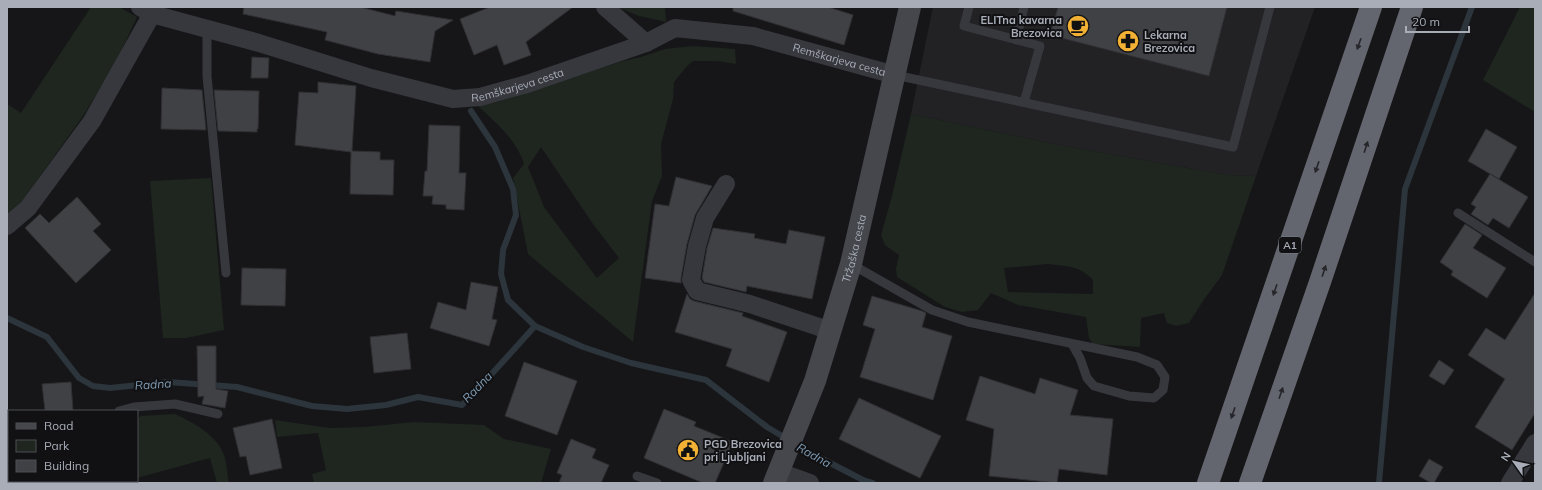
<svg xmlns="http://www.w3.org/2000/svg" width="1542" height="490" viewBox="0 0 1542 490" font-family="Mulish,sans-serif">
<style>
.built{fill:#222225}
.green{fill:#1e261f;fill-rule:evenodd}
.lines{fill:none;stroke-linecap:round;stroke-linejoin:round}
.stream{stroke:#2c353c;stroke-width:6}
.building{fill:#404145;stroke:#303034}
.lane{stroke:#37383d;stroke-width:9}
.street{stroke:#37383d;stroke-width:18}
.secondary{stroke:#45474d;stroke-width:22}
.highway{stroke:#63666e;stroke-width:22}
.oneway{fill:#26262a}
.labels{text-anchor:middle;dominant-baseline:central;stroke-width:4;stroke-linejoin:round;paint-order:stroke}
.shield{fill:#111113;stroke:#7b7e86;stroke-width:1}
.shield-label{font-size:10px;font-weight:bold;fill:#a8adb8}
.poi-label{font-size:11px;font-weight:bold;fill:#a8adb8;stroke:#111113;text-anchor:start}
.street-label{font-size:11px;fill:#a8adb8;stroke:#111113}
.water-label{font-size:12px;font-style:italic;fill:#7f9bb3;stroke:#111113}
</style>
<rect width="100%" height="100%" fill="#161618"/>
<!-- built -->
<polygon class="built" points="933,7 1315,7 1256,176 1227,175 1059,145 911,114"/>
<!-- green -->
<g class="green">
<polygon points="91,7 119,7 137,17 114,66 83,116 23,200 7,216 7,104 21,113"/>
<polygon points="617,7 665,7 666,22 639,16"/>
<polygon points="1520,7 1535,7 1535,112 1483,80"/>
<path d="M 693,46 L 735,49 L 736,64 L 717,61 L 693,61 L 686,67 L 674,82 L 673,99 L 661,144 L 662,176 L 652,201 L 633,342 L 528,254 L 513,178 L 524,164 C 517,140 495,122 478,106 L 500,101 L 528,91 L 623,61 L 641,57 L 665,49 ZM 541,147 L 593,224 L 619,258 L 597,278 L 544,207 L 528,167 Z"/>
<path d="M 911,114 L 1059,145 L 1227,175 L 1256,176 L 1222,275 L 1203,301 L 1189,323 L 1176,326 L 1167,323 L 1164,313 L 1141,318 L 1140,347 L 1093,344 L 1089,338 L 1086,317 L 1018,305 L 991,293 L 978,310 L 962,312 L 945,307 L 897,277 L 896,269 L 899,255 L 885,245 L 881,235 L 892,196 ZM 1048,264 C 1065,266 1081,266 1093,280 L 1093,294 L 1008,292 L 1004,268 Z"/>
<polygon points="211,178 224,330 186,338 163,338 150,181"/>
<path d="M 175,414 C 192,422 217,435 224,455 C 227,464 227,474 229,483 L 217,483 L 210,458 L 137,478 L 137,419 L 141,416 Z"/>
<polygon points="275,420 329,428 364,427 414,422 484,425 504,439 551,449 541,483 314,483 312,474 326,470 318,433 277,437"/>
<polygon points="88,481 127,481 120,483 81,483"/>
</g>
<g class="lines">
<!-- stream -->
<g class="stream">
<polyline points="471,111 495,147 513,189 516,215 503,250 501,274 508,300 535,326"/>
<polyline points="7,318 47,337 79,378 93,386 110,388 168,382 237,387 312,406 347,409 386,405 418,397 462,405 489,377 535,326 583,347 631,363 706,380 767,427 809,452 863,480 873,483"/>
<polyline points="1379,483 1405,189 1472,7"/>
</g>
</g>
<!-- building -->
<g class="building">
<polygon points="244,7 360,7 395,16 396,11 453,20 435,31 430,62 378,54 325,40 327,32 243,14"/>
<polygon points="490,7 573,7 526,42 531,55 504,65 497,45 474,55 460,19"/>
<polygon points="733,7 828,7 853,15 844,45 733,11"/>
<polygon points="1058,7 1227,7 1209,76 1050,35"/>
<polygon points="252,57 269,58 268,78 251,78"/>
<polygon points="318,82 356,86 352,151 380,152 380,160 394,160 393,195 350,194 351,152 295,145 299,92 318,93"/>
<polygon points="162,88 202,90 206,130 161,129"/>
<polygon points="214,90 259,91 258,129 257,129 257,132 218,131"/>
<polygon points="429,125 460,126 459,173 466,173 464,210 446,209 446,205 432,204 433,196 423,196 425,171 427,171"/>
<polygon points="1486,129 1517,147 1499,179 1468,161"/>
<polygon points="1490,174 1528,197 1509,228 1493,218 1488,225 1471,214 1476,207 1471,204"/>
<polygon points="676,177 712,186 695,215 687,244 681,278 681,283 645,278 655,204 669,206"/>
<polygon points="77,197 101,224 93,231 111,250 76,283 25,228 40,214 49,223"/>
<polygon points="1465,224 1482,235 1473,248 1506,268 1487,298 1451,275 1453,271 1440,262"/>
<polygon points="713,228 755,234 754,238 786,244 789,230 825,237 812,299 747,286 746,292 704,282 702,278 707,248"/>
<polygon points="242,268 286,269 285,306 241,305"/>
<polygon points="471,282 498,287 492,319 497,320 489,346 430,328 438,302 466,310"/>
<polygon points="1535,293 1535,413 1512,450 1475,427 1505,379 1468,355 1486,328 1505,340"/>
<polygon points="687,294 690,299 694,301 743,313 742,316 787,332 769,382 726,366 732,349 675,332"/>
<polygon points="872,296 922,311 926,313 922,327 952,336 933,400 860,377 875,329 863,325"/>
<polygon points="407,333 411,369 374,373 370,337"/>
<polygon points="197,346 216,346 216,389 228,391 225,408 202,404 204,396 198,397"/>
<polygon points="1439,360 1454,370 1444,385 1429,376"/>
<polygon points="524,362 577,381 557,435 505,416"/>
<polygon points="980,376 1035,394 1040,378 1078,390 1070,415 1113,419 1107,475 1059,469 1057,483 989,476 994,429 966,420"/>
<polygon points="71,382 73,411 45,411 42,384"/>
<polygon points="859,398 941,436 920,478 839,439"/>
<polygon points="664,409 696,422 694,426 733,442 715,483 703,483 644,458"/>
<polygon points="272,419 282,468 250,475 246,456 240,457 233,428"/>
<polygon points="571,439 596,449 592,458 609,465 601,483 559,483 562,475 557,473"/>
<polygon points="1429,459 1443,467 1434,483 1431,483 1419,476"/>
</g>
<g class="lines">
<!-- lane -->
<g class="lane">
<polyline points="969,7 964,26 1040,46 1024,102"/>
<polyline points="207,29 207,76 226,273"/>
<polyline points="1016,40 1024,7"/>
<polyline points="895,75 1233,147 1270,7"/>
<polyline points="1458,213 1535,262"/>
<polyline points="851,264 932,310 968,322 1137,357 1157,365 1165,377 1163,390 1154,398 1129,396 1094,386 1087,378 1080,358 1072,344"/>
<polyline points="119,411 134,407 175,404 218,414"/>
<polyline points="637,476 657,483"/>
</g>
<!-- street -->
<g class="street">
<path id="s1" d="M 140,7 L 152,14 L 259,43 L 371,78 L 453,99 L 480,97 L 527,84 L 646,43 L 675,28 L 753,36 L 895,75"/>
<polyline points="605,7 646,43"/>
<polyline points="726,184 705,218 697,246 691,280 697,291 750,304 831,331"/>
<polyline points="7,226 28,208 92,121 152,14"/>
<polyline points="7,425 9,429"/>
<polyline points="779,472 810,483"/>
<polyline points="29,481 29,483"/>
<polyline points="1510,483 1535,443"/>
</g>
<!-- secondary -->
<path class="secondary" id="s2" d="M 774,483 L 815,381 L 851,264 L 910,7"/>
<!-- highway -->
<g class="highway">
<polyline points="1208,483 1371,7"/>
<polyline points="1250,483 1320,282 1412,7"/>
</g>
</g>
<!-- one-way arrows -->
<defs><path id="oneway-solid" d="M-6-.8H1V-3.2L6.5 0L1 3.2V.8H-6Z"/></defs>
<g class="oneway">
<use href="#oneway-solid" transform="translate(1359 44) rotate(109)"/>
<use href="#oneway-solid" transform="translate(1366 147) rotate(-72)"/>
<use href="#oneway-solid" transform="translate(1317 167) rotate(109)"/>
<use href="#oneway-solid" transform="translate(1324 271) rotate(-72)"/>
<use href="#oneway-solid" transform="translate(1275 290) rotate(109)"/>
<use href="#oneway-solid" transform="translate(1281 393) rotate(-71)"/>
<use href="#oneway-solid" transform="translate(1233 413) rotate(109)"/>
</g>
<!-- icons -->
<defs>
<g id="cafe-disc" transform="scale(1.15)"><circle r="9.5" fill="#f2b134" stroke="#111113"/><path d="M-5.5-4.5H6V0H3Q3 3.5 0 3.5H-2.5Q-5.5 3.5-5.5 0ZM3-3.2v2h1.7v-2ZM-6 4.5H4V6H-6Z" fill="#111"/></g>
<g id="pharmacy-disc" transform="scale(1.15)"><circle r="9.5" fill="#f2b134" stroke="#111113"/><path d="M-2-6h4v4h4v4h-4v4h-4v-4h-4v-4h4Z" fill="#111"/></g>
<g id="civic-disc" transform="scale(1.15)"><circle r="9.5" fill="#f2b134" stroke="#111113"/><path d="M-.6-6.5H3V-4.5H.6V-3L4-1V1h2V6H-6V1h2V-1L-.6-3ZM-1.2 2.5V6h2.4V2.5Z" fill="#111"/></g>
</defs>
<g fill-rule="evenodd">
<use href="#cafe-disc" x="1078" y="26"/>
<use href="#pharmacy-disc" x="1128" y="41"/>
<use href="#civic-disc" x="688" y="450"/>
</g>
<g class="labels">
<!-- shield labels -->
<rect class="shield" x="1279" y="237" width="22" height="16" rx="3"/>
<g class="shield-label">
<text x="1290" y="245">A1</text>
</g>
<!-- poi labels -->
<g class="poi-label">
<text x="1062" y="20" text-anchor="end">ELITna kavarna<tspan x="1062" dy="13">Brezovica</tspan></text>
<text x="1144" y="35">Lekarna<tspan x="1144" dy="13">Brezovica</tspan></text>
<text x="704" y="444">PGD Brezovica<tspan x="704" dy="13">pri Ljubljani</tspan></text>
</g>
<!-- street labels -->
<g class="street-label">
<text stroke="none"><textPath href="#s1" startOffset="729">Remškarjeva cesta</textPath></text>
<text stroke="none"><textPath href="#s1" startOffset="393">Remškarjeva cesta</textPath></text>
<text stroke="none"><textPath href="#s2" startOffset="248">Tržaška cesta</textPath></text>
</g>
<!-- water labels -->
<g class="water-label">
<text transform="translate(153 384) rotate(-4)">Radna</text>
<text transform="translate(477 387) rotate(-46)">Radna</text>
<text transform="translate(814 455) rotate(29)">Radna</text>
</g>
</g>
<!-- border -->
<rect width="1542" height="490" fill="none" stroke="#a8adb8" stroke-width="16"/>
<!-- legend -->
<rect x="8" y="410" width="130" height="72" fill="#111113" stroke="#4d4f55"/>
<rect x="16" y="423" width="20" height="6" fill="#45474d" stroke="#4d4f55"/>
<text x="44" y="430" font-size="12" fill="#a8adb8">Road</text>
<rect x="16" y="440" width="20" height="12" fill="#1e261f" stroke="#4d4f55"/>
<text x="44" y="450" font-size="12" fill="#a8adb8">Park</text>
<rect x="16" y="460" width="20" height="12" fill="#404145" stroke="#4d4f55"/>
<text x="44" y="470" font-size="12" fill="#a8adb8">Building</text>
<!-- north arrow -->
<g transform="translate(1514 462) rotate(303)" stroke="#111113" stroke-width="3" paint-order="stroke">
<path d="M0-3L7 15L0 10L-7 15Z" fill="#a8adb8"/>
<text y="-6" font-size="11" font-weight="bold" text-anchor="middle" fill="#a8adb8">N</text>
</g>
<!-- scale -->
<path d="M1406 26v6h63v-6" fill="none" stroke="#a8adb8" stroke-width="2"/>
<text x="1412" y="26" font-size="12" fill="#a8adb8" stroke="#111113" stroke-width="3" paint-order="stroke">20 m</text>
</svg>
